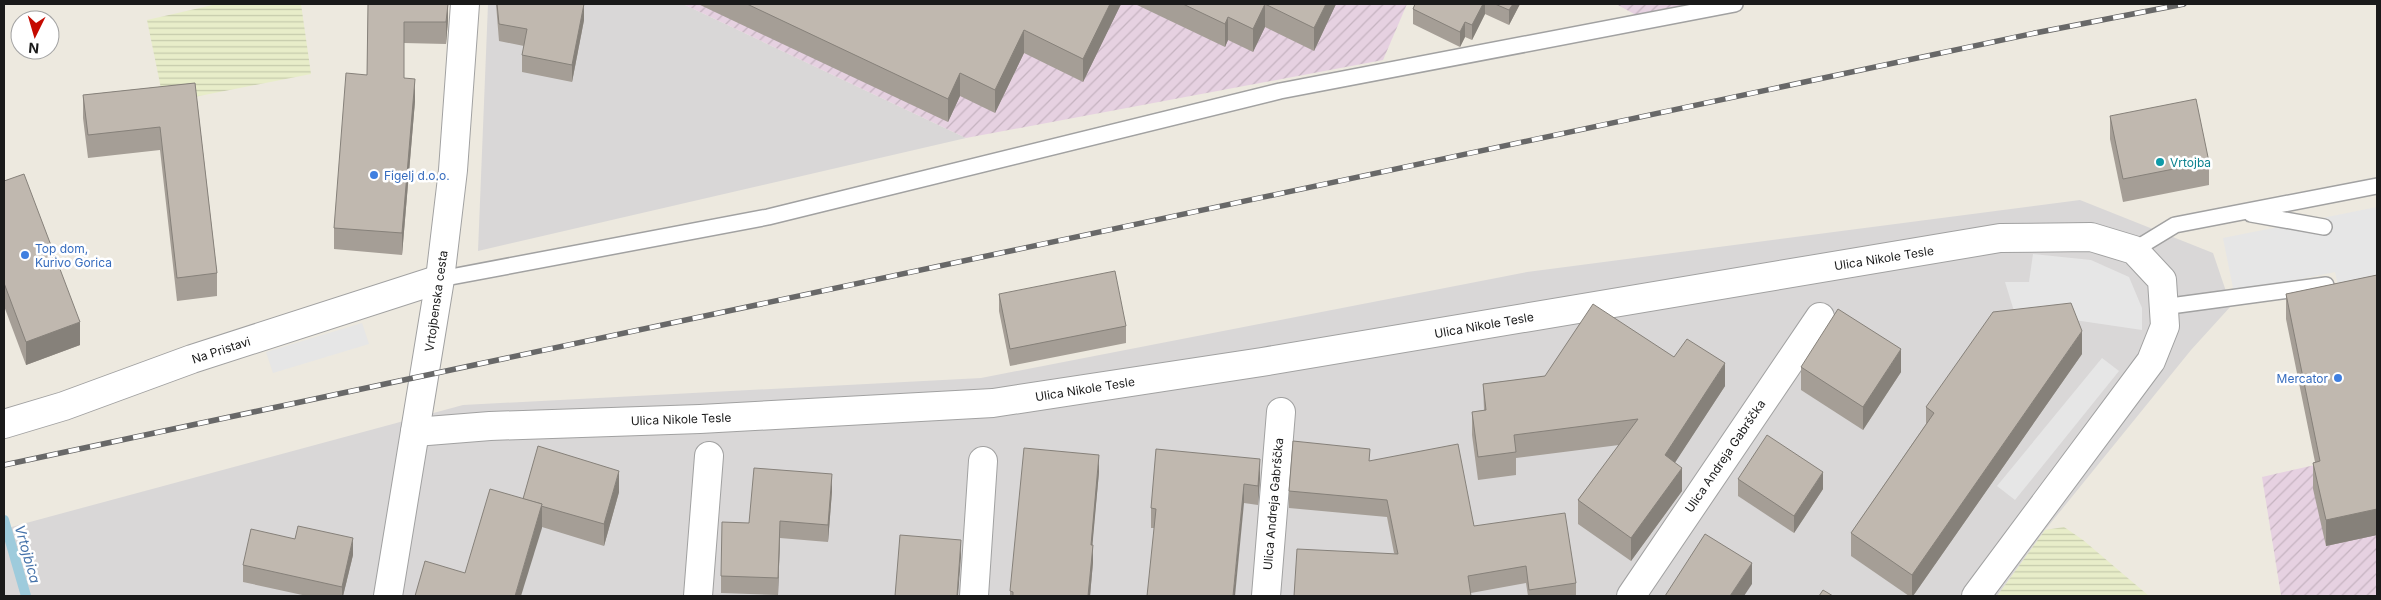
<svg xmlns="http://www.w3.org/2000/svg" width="2381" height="600" viewBox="0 0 2381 600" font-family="Inter,sans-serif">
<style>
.residential{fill:#d9d7d7}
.industrial{fill:url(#industrial-furrows)}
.farmland{fill:url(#farmland-rules)}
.parking{fill:#e6e6e6}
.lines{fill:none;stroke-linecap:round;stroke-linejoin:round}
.stream{stroke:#9ecbdc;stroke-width:10}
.lane-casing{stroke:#a1a1a1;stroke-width:18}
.street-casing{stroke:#a1a1a1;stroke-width:30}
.lane{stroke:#fff;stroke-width:15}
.street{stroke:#fff;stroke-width:28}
.rail-casing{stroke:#686868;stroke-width:5.5}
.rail{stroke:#fff;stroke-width:4;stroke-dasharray:11;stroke-linecap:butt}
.wall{fill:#a59e96}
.shaded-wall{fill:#86817a}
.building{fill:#c0b8af;stroke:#86817a}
.culture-dot{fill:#0f9aa8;stroke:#fff;stroke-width:2}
.shop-dot{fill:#3f7fe0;stroke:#fff;stroke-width:2}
.labels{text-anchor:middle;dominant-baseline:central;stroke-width:5;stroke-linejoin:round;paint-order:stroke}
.culture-label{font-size:12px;fill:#0d838f;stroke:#fff;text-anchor:start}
.shop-label{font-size:12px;fill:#366cbe;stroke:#fff;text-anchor:start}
.street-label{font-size:12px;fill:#1a1a1a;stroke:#fff}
.water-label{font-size:14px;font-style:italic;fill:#4673aa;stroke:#fff}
</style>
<defs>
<pattern id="industrial-furrows" width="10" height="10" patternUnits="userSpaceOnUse" patternTransform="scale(1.25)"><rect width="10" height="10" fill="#e6d1e1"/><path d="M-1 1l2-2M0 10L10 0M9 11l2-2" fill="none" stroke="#c5b3c0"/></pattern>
<pattern id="farmland-rules" width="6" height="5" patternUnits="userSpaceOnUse" patternTransform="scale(1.25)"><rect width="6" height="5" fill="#e8edc9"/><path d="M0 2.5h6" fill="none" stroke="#c6cbac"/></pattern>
</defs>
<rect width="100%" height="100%" fill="#ede9df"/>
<!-- residential -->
<g class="residential">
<polygon points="488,4 683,4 966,138 478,251"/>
<polygon points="2080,200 2213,253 2231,306 2191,350 2045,530 1997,596 4,596 4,529 463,405 981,378 1527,272"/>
</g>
<!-- industrial -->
<g class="industrial">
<polygon points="683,4 1407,4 1383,60 966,138"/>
<polygon points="1616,4 1698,4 1636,15"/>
<polygon points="2377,451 2377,596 2283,596 2281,595 2262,477"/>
</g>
<!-- farmland -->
<g class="farmland">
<polygon points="217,4 301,4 311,74 164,103 147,20"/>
<polygon points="2064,527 2083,540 2149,596 1997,596 2045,530"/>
</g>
<!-- parking -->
<g class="parking">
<polygon points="2377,207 2377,292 2341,299 2335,272 2234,293 2223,238"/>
<polygon points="2033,254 2091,260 2129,277 2142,308 2142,330 2014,311 2005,282 2029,282"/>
<polygon points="362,323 369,344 273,373 266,352"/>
<polygon points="2102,358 2119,371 2015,500 1997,486"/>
</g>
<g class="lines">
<!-- stream -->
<polyline class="stream" points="4,520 26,596"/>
<!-- lane casing -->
<g class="lane-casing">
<g id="lane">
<polyline points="2251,214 2324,227"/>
<polyline points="2134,250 2175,225 2377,186"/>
<polyline points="440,279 768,217 1280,91 1735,4"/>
<polyline points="2163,307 2326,285"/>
</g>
</g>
<!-- street casing -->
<g class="street-casing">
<g id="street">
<polyline points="4,424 64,406 192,359 440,279"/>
<polyline points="415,432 490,426 700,419 993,403 1262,362 2000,238 2091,237 2134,250 2162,280 2165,326 2151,361 1976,596"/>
<polyline points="388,596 440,279 453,170 465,4"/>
<polyline points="698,596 709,456"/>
<polyline points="974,596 983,461"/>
<polyline points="1266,596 1281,412"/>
<polyline points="1631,596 1820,317"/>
</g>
</g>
<!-- lane -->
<use href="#lane" class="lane"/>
<!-- street -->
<use href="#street" class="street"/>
<!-- rail casing -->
<g class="rail-casing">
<polyline id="rail" points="4,465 2035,33 2184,4"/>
</g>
<!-- rail -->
<use href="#rail" class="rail"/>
</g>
<!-- wall -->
<g class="wall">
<polygon points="368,4 448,4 448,20 446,44 404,43 404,78 415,101 402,255 334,249 334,228 367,75"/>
<polygon points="496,4 584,4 584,20 572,82 522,72 522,55 524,46 499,41"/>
<polygon points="698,4 1121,4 1083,82 1024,53 995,113 960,96 948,122"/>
<polygon points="1135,4 1336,4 1314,51 1265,27 1253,52 1228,40 1225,47"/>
<polygon points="1415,4 1520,4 1509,25 1485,14 1472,40 1465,37 1460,47 1413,24 1413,9"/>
<polygon points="195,83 217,273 217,296 177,301 160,150 88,158 83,118 83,95"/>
<polygon points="2110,116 2209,162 2209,185 2123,202 2110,139"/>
<polygon points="4,181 80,345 26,365 4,306"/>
<polygon points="2377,275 2377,535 2326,546 2313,489 2313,463 2315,462 2286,319 2286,294"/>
<polygon points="999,294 1126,326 1126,343 1010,366 999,311"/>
<polygon points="2082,354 1913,596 1909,596 1851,556 1851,533 1926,424 1926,407"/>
<polygon points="1674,357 1725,386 1675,462 1682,491 1631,561 1578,524 1578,500 1619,445 1516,458 1516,475 1478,480 1472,435 1472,412 1484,410 1483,384 1545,376"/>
<polygon points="1801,367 1901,372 1863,430 1801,390"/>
<polygon points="1370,461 1474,526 1576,583 1576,596 1528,596 1526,583 1471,593 1394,553 1387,517 1289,508 1289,491"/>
<polygon points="1099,472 1092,545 1093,562 1090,596 1010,596 1010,591"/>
<polygon points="1260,478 1258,505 1244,503 1154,528 1151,528 1151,508"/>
<polygon points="1738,479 1823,489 1794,533 1738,496"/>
<polygon points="832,491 828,542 780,538 778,595 721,593 721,576 749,523"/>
<polygon points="619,492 604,546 542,527 465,573 523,499"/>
<polygon points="353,555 343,596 307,596 243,582 243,565"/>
</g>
<!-- shaded-wall -->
<g class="shaded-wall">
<polygon points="448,4 448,20 446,44 446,22"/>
<polygon points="584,4 584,20 572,82 572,65"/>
<polygon points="1110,4 1121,4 1083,82 1083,59"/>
<polygon points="1265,4 1265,27 1253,52 1253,29"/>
<polygon points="1326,4 1336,4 1314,51 1314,28"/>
<polygon points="1483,4 1485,4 1485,14 1472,40 1472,25"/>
<polygon points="1513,4 1520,4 1509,25 1509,10"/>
<polygon points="1228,17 1228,40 1225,47 1225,24"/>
<polygon points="1465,22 1465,37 1460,47 1460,32"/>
<polygon points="1024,30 1024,53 995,113 995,90"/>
<polygon points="960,73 960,96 948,122 948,99"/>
<polygon points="415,79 415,101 402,255 402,233"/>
<polygon points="80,322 80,345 26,365 26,342"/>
<polygon points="2082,331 2082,354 1913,596 1912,596 1912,575"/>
<polygon points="1901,349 1901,372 1863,430 1863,407"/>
<polygon points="1725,363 1725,386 1665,478 1665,455"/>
<polygon points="1099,455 1099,472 1091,561 1091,545"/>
<polygon points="1260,459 1260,478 1258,505 1258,486"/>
<polygon points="1682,468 1682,491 1631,561 1631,538"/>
<polygon points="619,471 619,492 604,546 604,524"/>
<polygon points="1823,472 1823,489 1794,533 1794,516"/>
<polygon points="832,474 832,491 828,542 828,525"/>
<polygon points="1244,484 1244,503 1235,596 1233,596"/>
<polygon points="542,504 542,528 521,596 515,596"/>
<polygon points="2377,509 2377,535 2326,546 2326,520"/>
<polygon points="780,521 780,538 778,595 778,578"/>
<polygon points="353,538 353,555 343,596 342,596 342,587"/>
<polygon points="961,540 961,557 958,596 957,596"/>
<polygon points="1093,545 1093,562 1090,596 1088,596"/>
<polygon points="1752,563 1752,584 1744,596 1730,596"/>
</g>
<!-- building -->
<g class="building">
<polygon points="368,4 448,4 446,22 404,22 404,78 415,79 402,233 334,228 346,73 367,75"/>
<polygon points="497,4 584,4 572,65 522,55 527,29 499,24"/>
<polygon points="747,4 1110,4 1083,59 1024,30 995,90 960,73 948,99"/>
<polygon points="1183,4 1326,4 1314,28 1265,4 1253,29 1228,17 1225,24"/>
<polygon points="1415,4 1483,4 1472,25 1465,22 1460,32 1413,9"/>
<polygon points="1495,4 1513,4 1509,10"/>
<polygon points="195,83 217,273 177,278 160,127 88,135 83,95"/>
<polygon points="2196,99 2209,162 2123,179 2110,116"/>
<polygon points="24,174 80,322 26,342 4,283 4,181"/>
<polygon points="1115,271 1126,326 1010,349 999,294"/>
<polygon points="2377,275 2377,509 2326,520 2313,463 2320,461 2286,294"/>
<polygon points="2071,303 2082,331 1912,575 1851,533 1934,413 1926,407 1993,312"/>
<polygon points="1593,304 1674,357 1687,339 1725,363 1665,455 1682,468 1631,538 1578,500 1638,419 1514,435 1516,452 1478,457 1472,412 1486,410 1483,384 1545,376"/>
<polygon points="1838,309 1901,349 1863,407 1801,367"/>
<polygon points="1767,435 1823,472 1794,516 1738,479"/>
<polygon points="1293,441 1370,449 1369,461 1458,444 1474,526 1565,513 1576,583 1529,590 1526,566 1468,576 1471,596 1294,596 1297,549 1398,554 1387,500 1289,491"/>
<polygon points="538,446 619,471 604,524 541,506 542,504 523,499"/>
<polygon points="1024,448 1099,455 1091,545 1093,545 1088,596 1013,596 1013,592 1010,591"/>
<polygon points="1156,449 1260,459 1258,486 1244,484 1233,596 1147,596 1156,509 1151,508"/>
<polygon points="754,468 832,474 828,525 780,521 778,578 721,576 722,522 749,523"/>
<polygon points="490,489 542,504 515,596 415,596 425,561 465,573"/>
<polygon points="298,526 353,538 342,587 243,565 251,529 295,539"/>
<polygon points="1705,534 1752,563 1730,596 1665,596"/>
<polygon points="900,535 961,540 957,596 895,596"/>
<polygon points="1823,590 1833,596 1819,596"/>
</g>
<!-- markers -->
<circle class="culture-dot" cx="2160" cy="162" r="5"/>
<g class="shop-dot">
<circle cx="374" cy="175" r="5"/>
<circle cx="25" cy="255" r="5"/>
<circle cx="2338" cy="378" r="5"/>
</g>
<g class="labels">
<!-- culture labels -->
<g class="culture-label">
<text x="2170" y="162">Vrtojba</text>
</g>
<!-- shop labels -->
<g class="shop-label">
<text x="384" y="175">Figelj d.o.o.</text>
<text x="35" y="248">Top dom,<tspan x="35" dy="14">Kurivo Gorica</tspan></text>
<text x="2328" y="378" text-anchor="end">Mercator</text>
</g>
<!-- street labels -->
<g class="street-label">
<text transform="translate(1884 258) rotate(-9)">Ulica Nikole Tesle</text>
<text transform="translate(436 301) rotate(-82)">Vrtojbenska cesta</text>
<text transform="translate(1484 325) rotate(-10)">Ulica Nikole Tesle</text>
<text transform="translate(221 350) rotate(-18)">Na Pristavi</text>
<text transform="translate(1085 389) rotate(-9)">Ulica Nikole Tesle</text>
<text transform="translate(681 419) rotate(-2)">Ulica Nikole Tesle</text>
<text transform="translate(1725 456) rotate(-56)">Ulica Andreja Gabrščka</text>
<text transform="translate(1273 504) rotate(-85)">Ulica Andreja Gabrščka</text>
</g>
<!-- water labels -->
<g class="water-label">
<text transform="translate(28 554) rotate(74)">Vrtojbica</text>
</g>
</g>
<!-- border -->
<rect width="2381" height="600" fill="none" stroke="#1a1a1a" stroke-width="10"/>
<!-- north arrow -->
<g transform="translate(35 35) rotate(185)"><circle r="24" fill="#ffffff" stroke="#a3a3a3"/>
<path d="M0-4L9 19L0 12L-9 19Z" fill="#c50a00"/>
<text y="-8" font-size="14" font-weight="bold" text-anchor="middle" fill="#1a1a1a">N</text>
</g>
</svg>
